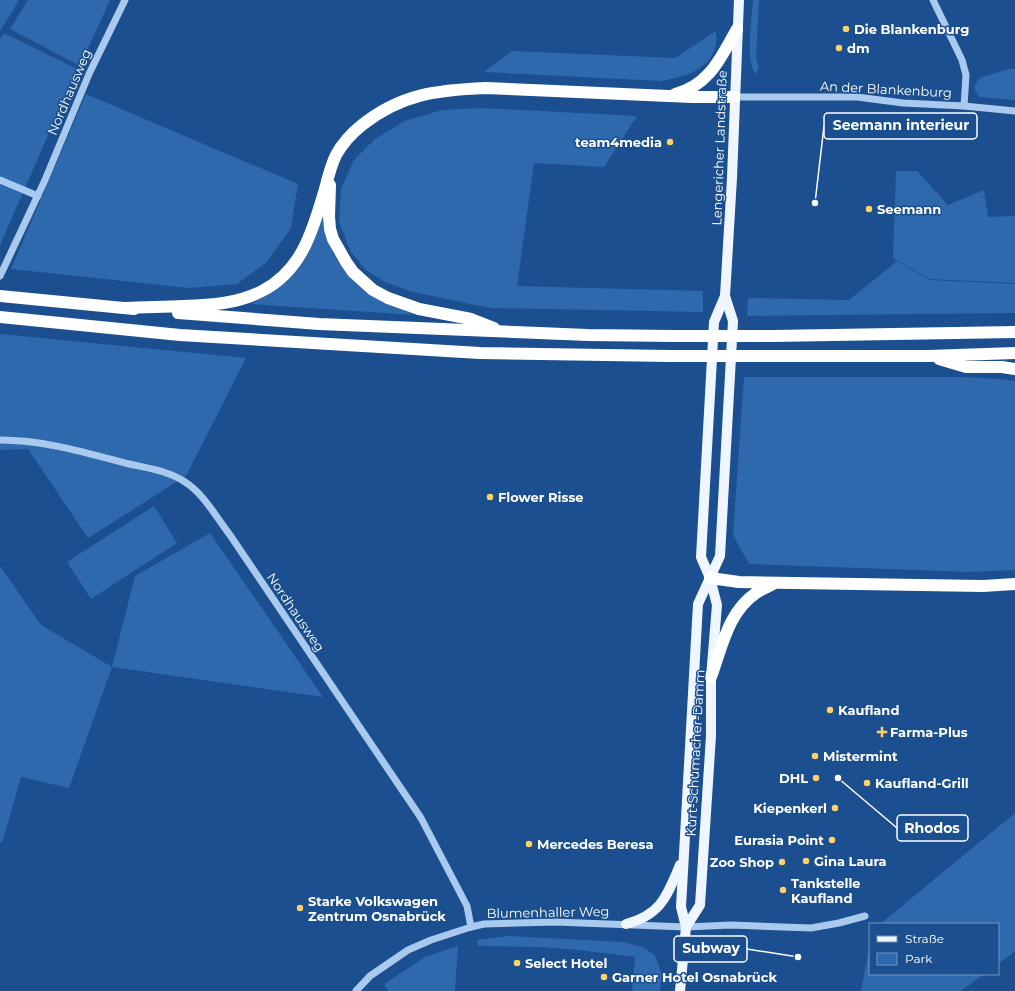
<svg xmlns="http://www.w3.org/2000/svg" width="1015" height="991" viewBox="0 0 1015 991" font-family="Montserrat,sans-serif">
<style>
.green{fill:#2e69ad}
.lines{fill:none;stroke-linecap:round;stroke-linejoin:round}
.minor{stroke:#a9c9ee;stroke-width:7}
.major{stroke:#f0f6ff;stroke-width:10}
.highway{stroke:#fff;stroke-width:12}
.highway-bridge{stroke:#fff;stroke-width:12}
.poi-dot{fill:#ffd166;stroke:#1b4f8f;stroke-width:1.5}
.labels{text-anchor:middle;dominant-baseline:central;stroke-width:3;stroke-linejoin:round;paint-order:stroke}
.poi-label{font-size:13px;font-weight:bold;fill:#fff;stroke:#1b4f8f;text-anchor:start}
.street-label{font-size:13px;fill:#fff;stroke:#1b4f8f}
.leader{fill:none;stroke:#fff;stroke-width:1.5}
.callout-dot{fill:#fff;stroke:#1b4f8f;stroke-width:1.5}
.callout{fill:#1b4f8f;stroke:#fff;stroke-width:1.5}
.callout-label{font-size:14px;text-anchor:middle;font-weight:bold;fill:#fff}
</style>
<rect width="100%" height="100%" fill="#1b4f8f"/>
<!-- green -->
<g class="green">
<polygon points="0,0 19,0 0,31"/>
<polygon points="28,0 110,0 80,66 10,29"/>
<path d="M 753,0 L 759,0 L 756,58 L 759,68 L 756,74 C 745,64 752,16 753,0 Z"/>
<path d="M 716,31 C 716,35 717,39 716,43 C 712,70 684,77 661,81 L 484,72 L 512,51 L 675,58 Z"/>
<polygon points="4,33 77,69 0,245 0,39"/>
<polygon points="1009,69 1015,69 1015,100 979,97 974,88 979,78"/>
<polygon points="86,94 298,184 291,228 267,262 237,284 189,288 11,269"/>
<polygon points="482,108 637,116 604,167 534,163 517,286 703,291 703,312 490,308 413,292 385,282 366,270 350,251 339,221 341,189 354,160 375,139 405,121 442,110"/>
<polygon points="896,171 917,171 948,205 984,190 988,217 1015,216 1015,283 929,279 893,258"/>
<path d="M 323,214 C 326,225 327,237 331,248 C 346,286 381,299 415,315 L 251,304 C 276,291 298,276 310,250 C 316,239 319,226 323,214 Z"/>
<polygon points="897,261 929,280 1015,284 1015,313 747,316 748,298 849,300"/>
<polygon points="0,334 246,358 186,476 88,538 28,449 0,450"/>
<polygon points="744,377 963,377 1001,379 1015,381 1015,570 970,572 749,564 733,535"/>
<polygon points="154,506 177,543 91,599 67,562"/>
<polygon points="210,533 323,697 112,667 69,788 21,777 3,840 0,843 0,566 41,625 112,667 135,576"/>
<polygon points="1015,813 1015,951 998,964 998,924 880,924"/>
<polygon points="509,936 623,942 643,947 655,956 662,974 660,991 632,991 635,957 579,950 540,947 478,946 477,940"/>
<polygon points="870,945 870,974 984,974 961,991 861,991"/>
<polygon points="458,946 455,991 388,991 384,984 425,957"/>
</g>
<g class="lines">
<!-- minor -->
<g class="minor">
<polyline points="933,0 962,60 966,75 964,106"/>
<polyline points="734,97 857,97 903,103 964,106 1015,111"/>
<polyline points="0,180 38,196"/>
<polyline points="0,276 45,180 89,74 125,0"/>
<path d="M 0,440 C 44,440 87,453 129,464 C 147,468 169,471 185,482 C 204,494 216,517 230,535 L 421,818 L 467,906 L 471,927"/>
<polyline points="356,991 370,976 408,950 431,940 471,927 484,924 555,922 686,927 731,925 811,928 839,923 865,916"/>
</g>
<!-- major -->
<g class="major">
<path d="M 626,924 C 661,915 667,896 680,865"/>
<polyline points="686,927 700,905 711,736 711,677 717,605 710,578 701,557 714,322 725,296 732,178 739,0"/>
<polyline points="680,991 686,927 681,907 698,604 720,556 733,321 725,296"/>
</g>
<!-- highway -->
<g class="highway">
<path d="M 675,94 C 709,86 721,57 737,29"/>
<polyline points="330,185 329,216 330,229 333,239 346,262 353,272 373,290 388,298 419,309 471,319 494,328"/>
<polyline points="0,296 134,309"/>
<path d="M 126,308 C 145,307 164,307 183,306 C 210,305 237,304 262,291 C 303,270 313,229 325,189 C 328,177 331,165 336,155 C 342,144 352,133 362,125 C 401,94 437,90 486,88 L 692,97 L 734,97"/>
<polyline points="178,313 319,324 588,335 674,336"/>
<polyline points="0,317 180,335 480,353 670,356"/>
<polyline points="772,336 1015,332"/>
<polyline points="775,356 928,356 1015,353"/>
<polyline points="939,359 966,367 1002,367 1015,369"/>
<polyline points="710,578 739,582 983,586 1015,584"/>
<path d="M 711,677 C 722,647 728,612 756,593 C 762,589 769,586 775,583"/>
</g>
<!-- highway-bridge -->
<g class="highway-bridge">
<polyline points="674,336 772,336"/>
<polyline points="670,356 775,356"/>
</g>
</g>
<!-- markers -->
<g class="poi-dot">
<circle cx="846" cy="29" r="4"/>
<circle cx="839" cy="48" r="4"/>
<circle cx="670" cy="142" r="4"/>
<circle cx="869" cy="209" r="4"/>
<circle cx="490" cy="497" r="4"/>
<circle cx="830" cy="710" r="4"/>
<path d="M880 726h4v4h4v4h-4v4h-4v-4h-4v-4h4z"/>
<circle cx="815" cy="756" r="4"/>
<circle cx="816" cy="778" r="4"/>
<circle cx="867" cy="783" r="4"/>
<circle cx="835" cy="808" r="4"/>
<circle cx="832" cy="840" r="4"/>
<circle cx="529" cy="844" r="4"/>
<circle cx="806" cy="861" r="4"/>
<circle cx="782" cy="862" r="4"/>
<circle cx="783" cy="890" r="4"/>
<circle cx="300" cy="908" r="4"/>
<circle cx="517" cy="963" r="4"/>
<circle cx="604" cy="977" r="4"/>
</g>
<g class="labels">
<!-- poi labels -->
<g class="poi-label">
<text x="854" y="29">Die Blankenburg</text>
<text x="847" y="48">dm</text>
<text x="662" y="142" text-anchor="end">team4media</text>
<text x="877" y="209">Seemann</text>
<text x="498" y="497">Flower Risse</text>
<text x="838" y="710">Kaufland</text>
<text x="890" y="732">Farma-Plus</text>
<text x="823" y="756">Mistermint</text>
<text x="808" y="778" text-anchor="end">DHL</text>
<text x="875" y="783">Kaufland-Grill</text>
<text x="827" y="808" text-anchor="end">Kiepenkerl</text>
<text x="824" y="840" text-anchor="end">Eurasia Point</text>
<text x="537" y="844">Mercedes Beresa</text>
<text x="814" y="861">Gina Laura</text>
<text x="774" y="862" text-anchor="end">Zoo Shop</text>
<text x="791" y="883">Tankstelle<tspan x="791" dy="15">Kaufland</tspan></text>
<text x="308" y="901">Starke Volkswagen<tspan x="308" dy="15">Zentrum Osnabrück</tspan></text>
<text x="525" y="963">Select Hotel</text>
<text x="612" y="977">Garner Hotel Osnabrück</text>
</g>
<!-- street labels -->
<g class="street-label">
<text transform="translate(886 89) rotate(3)">An der Blankenburg</text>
<text transform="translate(69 92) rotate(-67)">Nordhausweg</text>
<text transform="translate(719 148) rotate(-88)">Lengericher Landstraße</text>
<text transform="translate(296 612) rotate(56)">Nordhausweg</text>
<text transform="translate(695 753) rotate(-87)">Kurt-Schumacher-Damm</text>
<text transform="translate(548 912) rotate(-1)">Blumenhaller Weg</text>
</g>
</g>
<!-- callouts -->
<path class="leader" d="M815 203L824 126M838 778L897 828M798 957L747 949"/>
<g class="callout-dot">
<circle cx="815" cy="203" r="4"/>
<circle cx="838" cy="778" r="4"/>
<circle cx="798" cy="957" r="4"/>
</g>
<g class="callout">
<rect x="824" y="113" width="153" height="26" rx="4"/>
<rect x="897" y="815" width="71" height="26" rx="4"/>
<rect x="674" y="936" width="73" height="26" rx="4"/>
</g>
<g class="callout-label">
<text x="901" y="130">Seemann interieur</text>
<text x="932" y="833">Rhodos</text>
<text x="711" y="953">Subway</text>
</g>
<!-- legend -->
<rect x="869" y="923" width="130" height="52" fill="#1b4f8f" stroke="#7695bc"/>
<rect x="877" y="936" width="20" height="6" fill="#f0f6ff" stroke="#7695bc"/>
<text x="905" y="943" font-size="12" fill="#ffffff">Straße</text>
<rect x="877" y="953" width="20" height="12" fill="#2e69ad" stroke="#7695bc"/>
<text x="905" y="963" font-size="12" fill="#ffffff">Park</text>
</svg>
